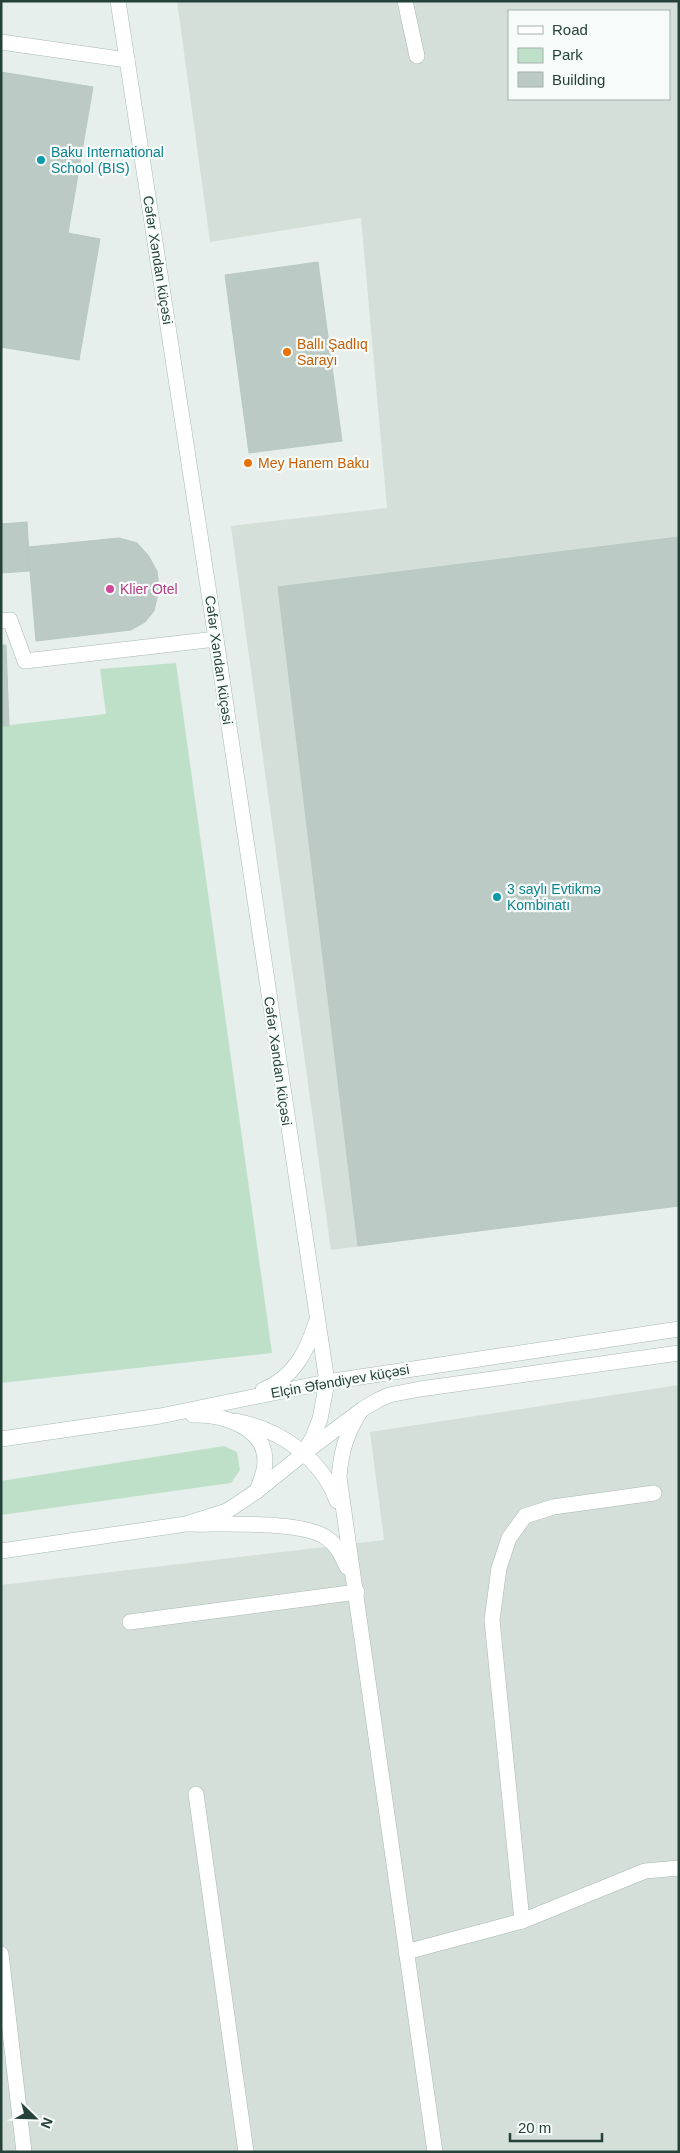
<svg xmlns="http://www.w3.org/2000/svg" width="680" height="2153" viewBox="0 0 680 2153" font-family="Helvetica,sans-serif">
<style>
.built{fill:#d4dfda;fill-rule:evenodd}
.green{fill:#bfe0c8}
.building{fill:#bbcac4;stroke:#b8c9c2}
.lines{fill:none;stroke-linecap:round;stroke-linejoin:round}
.service-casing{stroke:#a8b8b2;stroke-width:16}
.minor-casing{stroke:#a8b8b2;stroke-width:16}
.tertiary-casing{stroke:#a8b8b2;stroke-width:16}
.secondary-casing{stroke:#a4bbb3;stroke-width:16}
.service{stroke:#fff;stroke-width:15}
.minor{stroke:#fff;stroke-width:15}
.tertiary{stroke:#fff;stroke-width:15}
.secondary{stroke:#fff;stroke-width:15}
.culture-dot{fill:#0f9aa8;stroke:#f7fbf9;stroke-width:2}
.food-dot{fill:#e8710a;stroke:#f7fbf9;stroke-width:2}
.hotel-dot{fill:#d1479c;stroke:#f7fbf9;stroke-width:2}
.labels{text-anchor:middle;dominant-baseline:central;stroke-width:4.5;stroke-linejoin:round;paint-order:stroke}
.culture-label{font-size:14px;fill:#0d838f;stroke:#f7fbf9;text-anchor:start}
.street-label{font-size:14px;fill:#24423a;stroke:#f7fbf9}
.food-label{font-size:14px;fill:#c56008;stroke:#f7fbf9;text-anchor:start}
.hotel-label{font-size:14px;fill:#b23c85;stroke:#f7fbf9;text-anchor:start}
</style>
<rect width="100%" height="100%" fill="#e6efeb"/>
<!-- built -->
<g class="built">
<path d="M 177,1 L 679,1 L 679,1206 L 331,1250 L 231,526 L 387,508 L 361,218 L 210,242 ZM 509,11 L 669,11 L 669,99 L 509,99 Z"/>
<polygon points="679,1385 679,2152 1,2152 1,1585 384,1540 370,1432"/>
</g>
<!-- green -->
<g class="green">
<polygon points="176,663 272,1353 1,1383 1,726 106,714 100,669"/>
<polygon points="224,1446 237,1452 240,1470 231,1483 1,1515 1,1481"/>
</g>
<!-- building -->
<g class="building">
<polygon points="1,72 93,87 68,233 100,239 79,360 1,347"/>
<polygon points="318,262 342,441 249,453 225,275"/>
<polygon points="27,522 30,571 1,573 1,524"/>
<polygon points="679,537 679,1206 358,1246 278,587"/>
<polygon points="119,538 137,543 148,555 157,571 159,589 154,611 145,622 131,630 36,641 28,547"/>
<polygon points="1,645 6,645 9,726 1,726"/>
</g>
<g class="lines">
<!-- service casing -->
<g class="service-casing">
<g id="service">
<polyline points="405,1 417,56"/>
<polyline points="1,621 10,620 25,661 216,639"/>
<polyline points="130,1622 357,1592"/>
<polyline points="196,1794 246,2152"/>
<polyline points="522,1921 492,1620 499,1568 509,1538 525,1516 553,1507 654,1493"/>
<polyline points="406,1952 522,1921 645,1871 679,1868"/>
<polyline points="1,1954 24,2152"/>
</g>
</g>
<!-- minor casing -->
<g class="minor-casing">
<g id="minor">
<polyline points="1,42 127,60"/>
<path d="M 360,1412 C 346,1433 341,1453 339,1477 L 435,2152"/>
<path d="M 236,1421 C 281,1430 321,1458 337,1501"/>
<path d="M 189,1524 C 220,1525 306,1520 328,1539 C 338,1546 342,1557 347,1567"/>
</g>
</g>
<!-- tertiary casing -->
<g class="tertiary-casing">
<g id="tertiary">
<polyline points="327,1382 679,1329"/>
<polyline points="304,1453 363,1409 378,1400 389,1395 420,1389 679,1353"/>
</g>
</g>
<!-- secondary casing -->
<g class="secondary-casing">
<g id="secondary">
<path d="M 263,1390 C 293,1378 307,1352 316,1322"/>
<path d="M 193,1415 C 221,1414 265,1426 265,1461 C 265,1471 261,1481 257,1491"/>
<polyline points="1,1439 160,1416 327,1382"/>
<polyline points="1,1551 186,1524 227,1511 257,1491 303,1454 313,1437 320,1419 327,1382 216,639 118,1"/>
</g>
</g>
<!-- service -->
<use href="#service" class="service"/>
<!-- minor -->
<use href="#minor" class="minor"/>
<!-- tertiary -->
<use href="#tertiary" class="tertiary"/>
<!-- secondary -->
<use href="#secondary" class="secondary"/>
</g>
<!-- markers -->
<g class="culture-dot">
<circle cx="41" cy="160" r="5"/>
<circle cx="497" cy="897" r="5"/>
</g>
<g class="food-dot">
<circle cx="287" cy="352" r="5"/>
<circle cx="248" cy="463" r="5"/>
</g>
<circle class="hotel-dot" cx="110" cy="589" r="5"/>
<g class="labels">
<!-- culture labels -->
<g class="culture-label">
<text x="51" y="152">Baku International<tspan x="51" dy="16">School (BIS)</tspan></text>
<text x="507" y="889">3 saylı Evtikmə<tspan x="507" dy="16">Kombinatı</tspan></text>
</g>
<!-- street labels -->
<g class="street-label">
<text transform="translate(158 260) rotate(81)">Cəfər Xəndan küçəsi</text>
<text transform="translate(219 660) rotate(82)">Cəfər Xəndan küçəsi</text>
<text transform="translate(278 1061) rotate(82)">Cəfər Xəndan küçəsi</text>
<text transform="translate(340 1381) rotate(-10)">Elçin Əfəndiyev küçəsi</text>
</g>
<!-- food labels -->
<g class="food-label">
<text x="297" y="344">Ballı Şadlıq<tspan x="297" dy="16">Sarayı</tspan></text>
<text x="258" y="463">Mey Hanem Baku</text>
</g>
<!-- hotel labels -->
<g class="hotel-label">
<text x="120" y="589">Klier Otel</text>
</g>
</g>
<!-- border -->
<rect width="680" height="2153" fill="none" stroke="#24423a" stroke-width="5"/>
<!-- legend -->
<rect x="508" y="10" width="162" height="90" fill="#f7fbf9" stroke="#a3b1ad"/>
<rect x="518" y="26" width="25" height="8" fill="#ffffff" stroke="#a3b1ad"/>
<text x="552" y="35" font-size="15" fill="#24423a">Road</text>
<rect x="518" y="48" width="25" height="15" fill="#bfe0c8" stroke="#a3b1ad"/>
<text x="552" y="60" font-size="15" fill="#24423a">Park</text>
<rect x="518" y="72" width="25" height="15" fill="#bbcac4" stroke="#a3b1ad"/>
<text x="552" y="85" font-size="15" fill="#24423a">Building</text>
<!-- north arrow -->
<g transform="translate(35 2118) rotate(113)" stroke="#f7fbf9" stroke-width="4" paint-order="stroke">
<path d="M0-4L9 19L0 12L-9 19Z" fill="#24423a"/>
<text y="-8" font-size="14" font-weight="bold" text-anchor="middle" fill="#24423a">N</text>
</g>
<!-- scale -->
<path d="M510 2133v8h92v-8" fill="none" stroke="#24423a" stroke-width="2.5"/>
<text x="518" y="2133" font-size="15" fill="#24423a" stroke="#f7fbf9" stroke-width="4" paint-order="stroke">20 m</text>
</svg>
